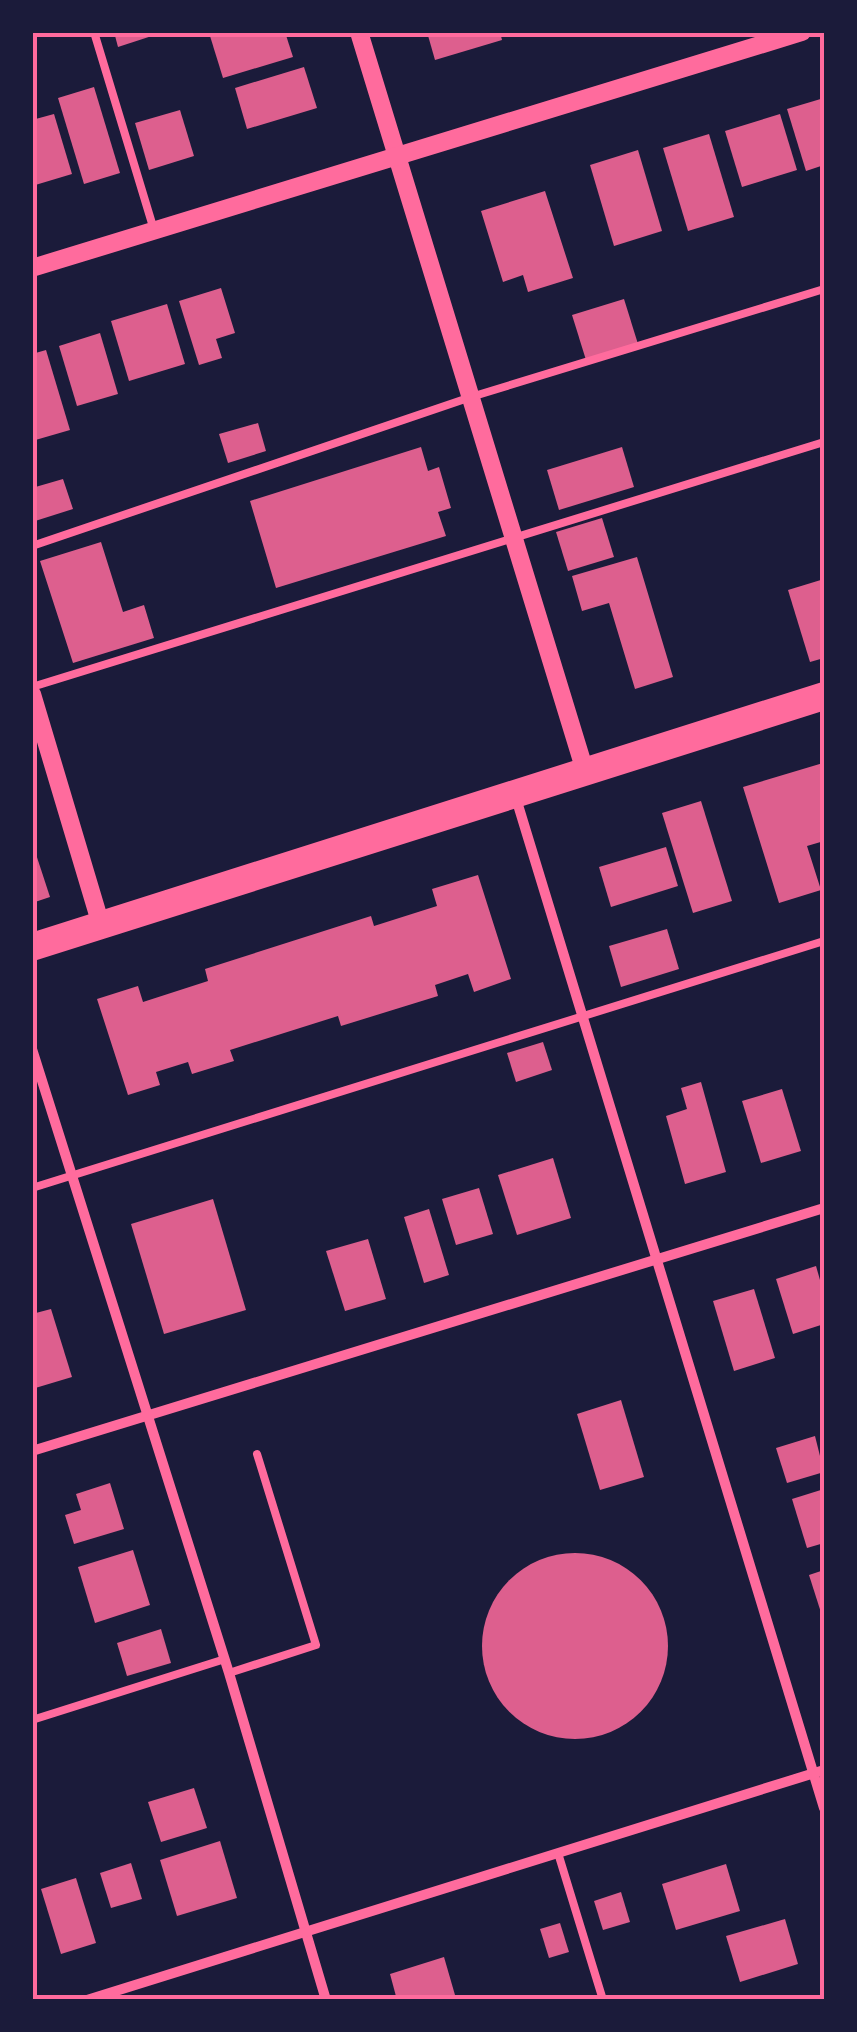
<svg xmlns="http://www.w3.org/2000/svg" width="857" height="2032" viewBox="0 0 857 2032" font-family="Barlow,sans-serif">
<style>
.building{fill:#dd5f8e}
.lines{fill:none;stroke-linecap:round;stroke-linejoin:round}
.service{stroke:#ff6b9d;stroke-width:8}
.minor{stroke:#ff6b9d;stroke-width:10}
.tertiary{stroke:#ff6b9d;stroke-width:18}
.trunk{stroke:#ff6b9d;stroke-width:28}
.neatline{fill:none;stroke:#ff6b9d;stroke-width:4}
</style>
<rect width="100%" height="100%" fill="#1b1b3a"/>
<!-- building -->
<g class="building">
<polygon points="114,32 161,32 161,33 118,47"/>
<polygon points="221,32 285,32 293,57 223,78 210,36"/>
<polygon points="427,32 500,32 502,40 435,60"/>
<polygon points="304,67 317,108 247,129 235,88"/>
<polygon points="94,87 120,173 84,184 58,98"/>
<polygon points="824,98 824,165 806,171 787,109"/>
<polygon points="180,110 194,156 149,170 135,123"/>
<polygon points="54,114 72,174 32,186 32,120"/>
<polygon points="780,114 797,170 742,187 725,131"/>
<polygon points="709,134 734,217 688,231 663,148"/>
<polygon points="638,150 662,231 614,246 590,165"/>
<polygon points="545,191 573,278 528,292 523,275 503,282 481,211"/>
<polygon points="221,288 235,333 216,339 222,358 199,365 179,301"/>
<polygon points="624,299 638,344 586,360 572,315"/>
<polygon points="167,304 185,364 129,381 111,321"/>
<polygon points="100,333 118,394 77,406 59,346"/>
<polygon points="46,350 70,430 32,441 32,354"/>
<polygon points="258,423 266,451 228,463 219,434"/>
<polygon points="421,447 428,471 439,467 451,508 438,512 446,536 276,588 250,501"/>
<polygon points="622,447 634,487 559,510 547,470"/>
<polygon points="63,479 73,509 32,522 32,488"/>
<polygon points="602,518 614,557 568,571 556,532"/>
<polygon points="101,542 123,612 144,605 154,638 73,663 40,561"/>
<polygon points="637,557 673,677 635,689 609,603 582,611 572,576"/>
<polygon points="824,579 824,658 810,662 788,590"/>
<polygon points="823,763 824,841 807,846 821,890 779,903 743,787"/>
<polygon points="701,801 732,901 693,913 662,813"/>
<polygon points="32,842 50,897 32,903"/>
<polygon points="666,847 678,886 611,907 599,867"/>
<polygon points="478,875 511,979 474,992 468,974 435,985 438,996 341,1026 338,1016 230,1050 234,1061 192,1074 188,1062 156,1072 160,1085 128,1095 97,999 138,986 143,1002 208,981 205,969 371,916 374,926 437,906 432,889"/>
<polygon points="667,929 679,969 621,987 609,946"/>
<polygon points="543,1042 552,1070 516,1082 507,1053"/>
<polygon points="701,1082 726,1172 685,1184 666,1116 687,1109 681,1088"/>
<polygon points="782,1089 801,1151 761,1163 742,1101"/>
<polygon points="553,1158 571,1218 517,1235 498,1175"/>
<polygon points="479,1188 493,1234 456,1245 442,1199"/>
<polygon points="213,1199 246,1310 164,1334 131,1224"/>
<polygon points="429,1209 449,1275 424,1283 404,1217"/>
<polygon points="368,1239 386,1299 345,1311 326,1251"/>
<polygon points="816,1266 824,1294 824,1324 793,1334 776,1279"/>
<polygon points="754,1289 775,1358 734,1371 713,1301"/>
<polygon points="51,1309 72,1377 32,1389 32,1314"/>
<polygon points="621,1400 644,1477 600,1490 577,1414"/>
<polygon points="815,1436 824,1472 787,1483 776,1448"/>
<polygon points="110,1483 124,1529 74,1544 65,1515 81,1510 76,1494"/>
<polygon points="824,1489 824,1543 807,1548 792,1499"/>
<polygon points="133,1550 150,1605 95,1623 78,1567"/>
<circle cx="575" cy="1646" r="93"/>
<polygon points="824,1570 824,1622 809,1575"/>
<polygon points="161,1629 171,1663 127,1676 117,1643"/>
<polygon points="194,1788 207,1828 161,1842 148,1802"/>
<polygon points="220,1841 237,1898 177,1916 160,1860"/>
<polygon points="131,1863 142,1899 111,1908 100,1873"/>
<polygon points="726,1864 740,1911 676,1930 662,1884"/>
<polygon points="76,1878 96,1943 61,1954 41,1889"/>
<polygon points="621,1892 630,1922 603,1930 594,1901"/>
<polygon points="785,1919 798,1964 740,1982 726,1936"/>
<polygon points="560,1923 569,1952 549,1958 540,1929"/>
<polygon points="444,1957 455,1995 397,2000 390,1974"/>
</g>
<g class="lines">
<!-- service -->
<g class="service">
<polyline points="94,32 154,230"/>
<polyline points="32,546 471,397 824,289"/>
<polyline points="32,687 824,442"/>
<polyline points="32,1188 824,941"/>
<polyline points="229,1673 316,1645 257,1454"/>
<polyline points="32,1720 225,1659"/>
<polyline points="558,1853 603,2000"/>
</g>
<!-- minor -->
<g class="minor">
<polyline points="515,795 824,1808"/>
<polyline points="32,1049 229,1673 326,2000"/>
<polyline points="32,1451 824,1208"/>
<polyline points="87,2000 824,1770"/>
</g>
<!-- tertiary -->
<g class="tertiary">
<polyline points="359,32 585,771"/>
<polyline points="32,268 802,32"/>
<polyline points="32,694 101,925"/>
</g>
<!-- trunk -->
<polyline class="trunk" points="32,947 824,696"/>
</g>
<!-- border -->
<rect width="857" height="2032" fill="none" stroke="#1b1b3a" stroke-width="70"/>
<rect x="35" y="35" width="787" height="1962" class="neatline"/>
</svg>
